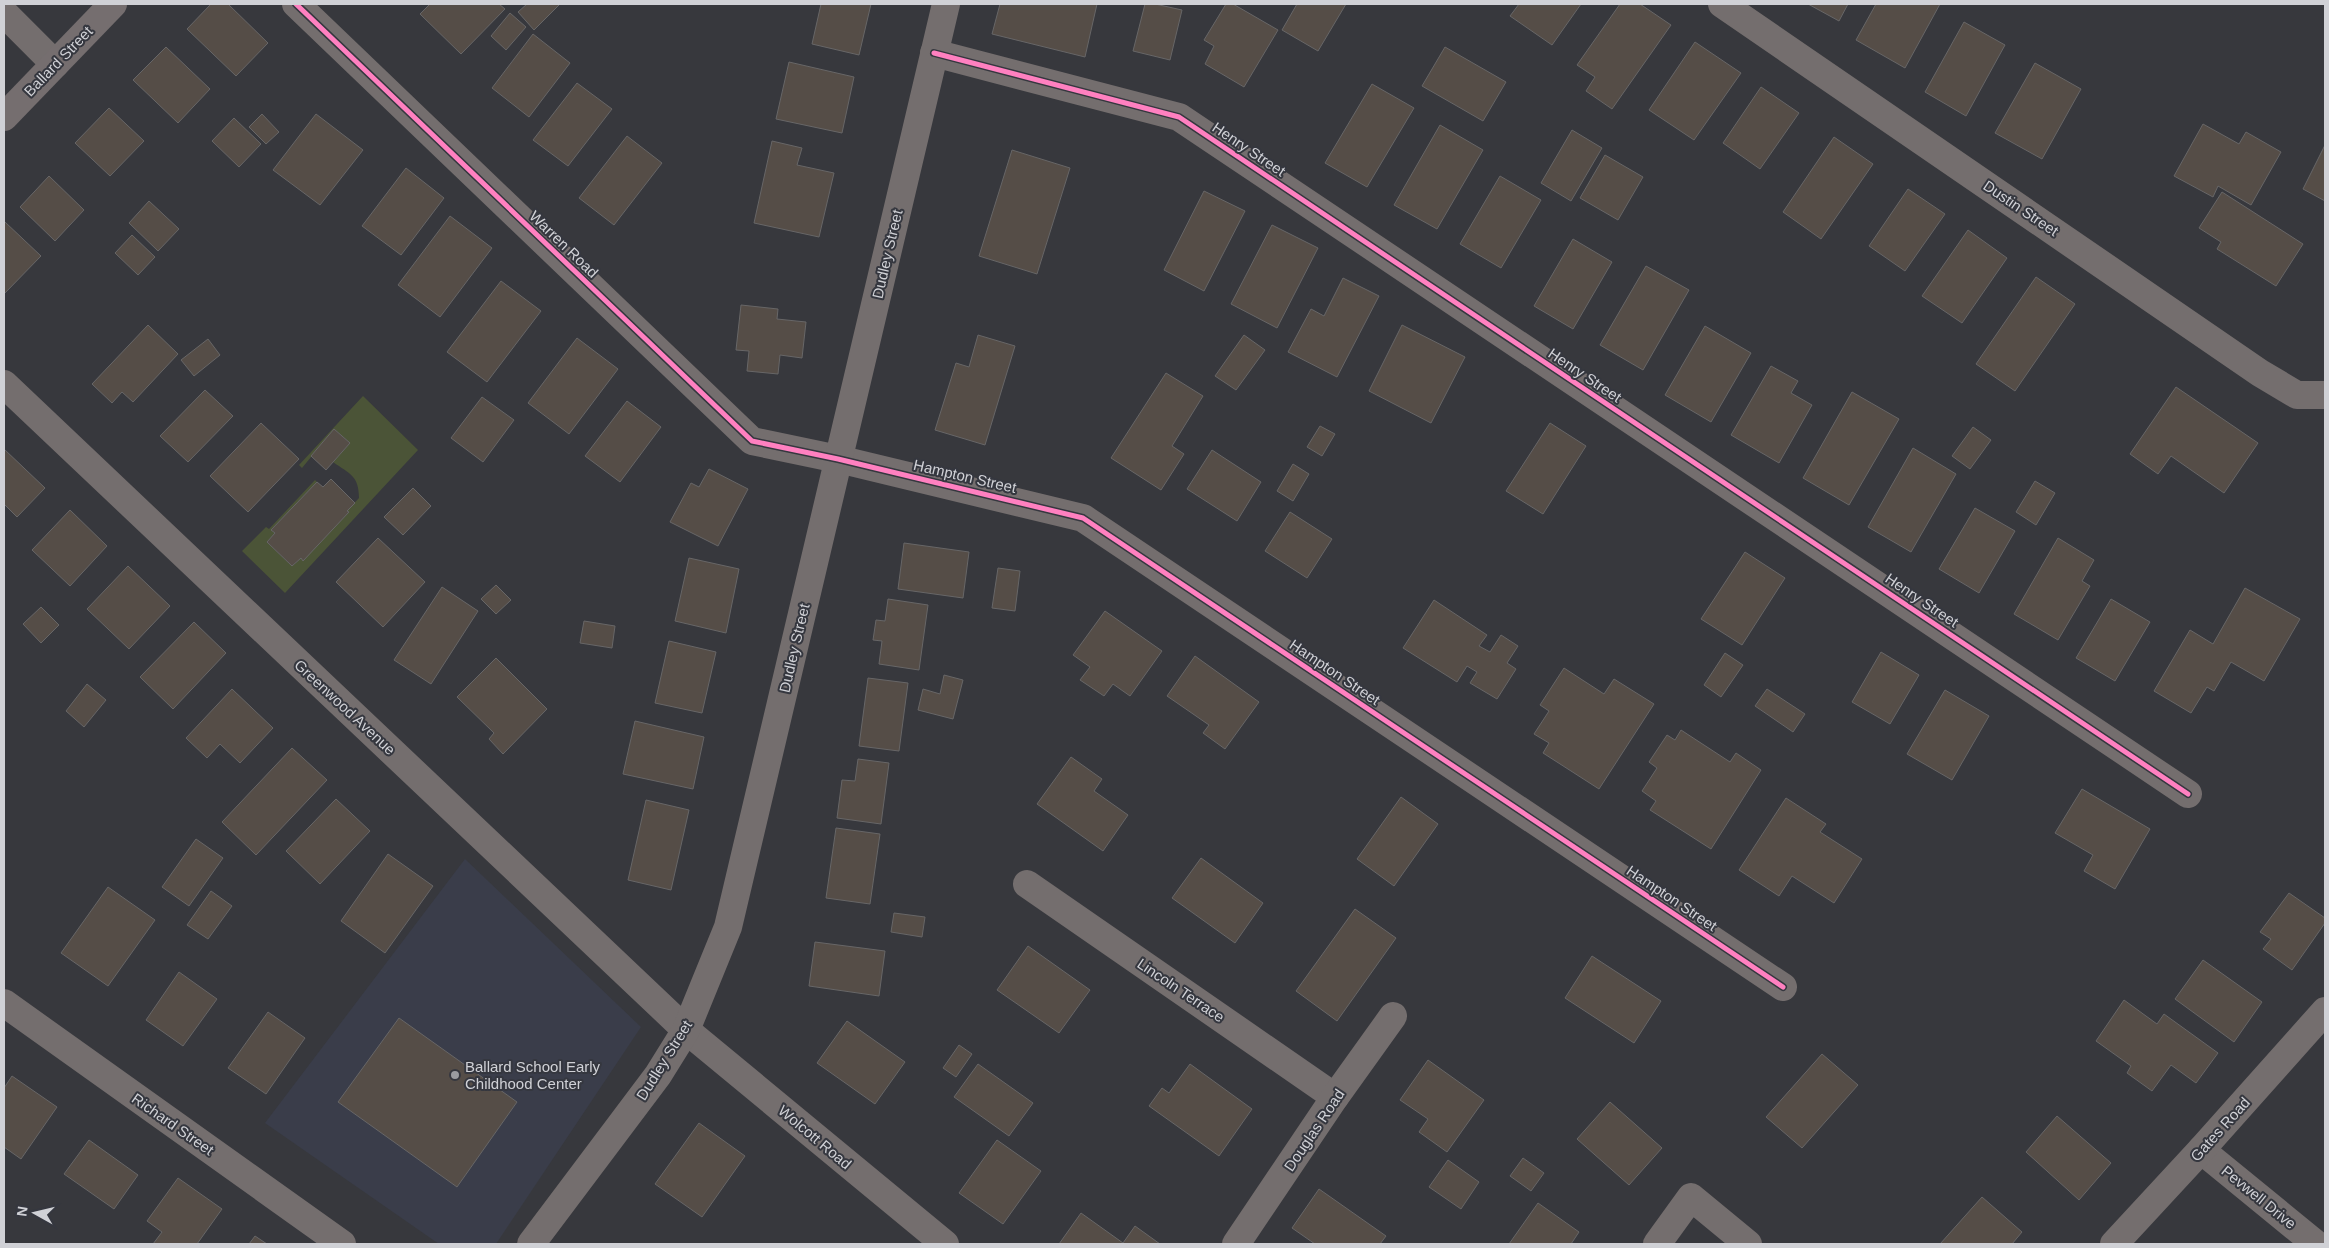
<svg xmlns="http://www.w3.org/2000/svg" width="2329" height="1248" viewBox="0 0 2329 1248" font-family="Helvetica,sans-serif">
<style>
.built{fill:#3a3d4a}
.green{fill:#4b5437}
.building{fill:#554d47;stroke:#676667}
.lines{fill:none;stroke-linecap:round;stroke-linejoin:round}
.minor{stroke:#746e6e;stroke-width:28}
.primary{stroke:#756e6f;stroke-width:28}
.cycleway-casing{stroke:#35373f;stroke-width:8}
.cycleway{stroke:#ff80c0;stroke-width:5}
.poi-dot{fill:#9a9ba0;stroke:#35373f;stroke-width:2}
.labels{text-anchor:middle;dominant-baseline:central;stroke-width:4;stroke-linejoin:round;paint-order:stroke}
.street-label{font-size:15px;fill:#d0d1d6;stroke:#35373f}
.poi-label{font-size:15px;fill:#d0d1d6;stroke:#35373f;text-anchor:start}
</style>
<rect width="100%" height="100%" fill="#37383d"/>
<!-- built -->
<polygon class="built" points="465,859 641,1027 496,1244 439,1244 265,1123"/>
<!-- green -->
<path class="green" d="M 363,396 L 418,450 L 285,593 L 242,551 L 266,527 L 269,529 L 315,480 L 317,482 L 271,530 L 275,533 L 267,542 L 292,566 L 301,558 L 303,560 L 349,512 L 347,511 L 359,498 C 359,476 350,474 333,462 L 350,443 L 334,429 L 302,468 L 299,465 Z"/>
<!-- building -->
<g class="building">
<polygon points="211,4 228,4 268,43 236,76 187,29"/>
<polygon points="430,4 499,4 505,9 461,54 420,14"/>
<polygon points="527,4 558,4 559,5 534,30 518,12"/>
<polygon points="821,4 871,4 859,55 812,44"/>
<polygon points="1000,4 1097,4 1085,57 992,34"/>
<polygon points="1145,4 1155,4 1182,10 1170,60 1133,51"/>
<polygon points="1226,4 1233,4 1278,30 1244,87 1205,64 1214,46 1204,40"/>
<polygon points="1297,4 1346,4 1318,51 1282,30"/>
<polygon points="1519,4 1581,4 1552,45 1510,16"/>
<polygon points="1620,4 1640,4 1671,25 1612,109 1586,91 1595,77 1577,65"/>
<polygon points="1808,4 1848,4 1839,21"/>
<polygon points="1876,4 1940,4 1905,68 1856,40"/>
<polygon points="510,13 526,27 506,50 491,36"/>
<polygon points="1964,22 2005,45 1966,116 1925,92"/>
<polygon points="533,34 570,63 529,117 492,88"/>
<polygon points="1695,42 1741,73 1694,140 1649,110"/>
<polygon points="166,47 210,89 178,123 133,80"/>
<polygon points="1445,47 1506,82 1483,121 1422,86"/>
<polygon points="789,62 854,77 842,133 776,119"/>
<polygon points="2035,63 2081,89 2042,159 1995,133"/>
<polygon points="577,83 612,109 568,166 533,140"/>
<polygon points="1372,84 1414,108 1367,187 1325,163"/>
<polygon points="1761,87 1799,113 1760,169 1723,143"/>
<polygon points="109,108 144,141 110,176 75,143"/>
<polygon points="262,114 279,132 266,144 249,127"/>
<polygon points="316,114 363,150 320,205 273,170"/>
<polygon points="234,118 261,144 239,167 212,141"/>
<polygon points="2203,124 2239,144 2246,132 2281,152 2251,205 2218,186 2213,197 2174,176"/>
<polygon points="1440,125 1483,150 1437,229 1394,205"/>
<polygon points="1572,130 1602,148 1571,201 1541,183"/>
<polygon points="627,136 662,163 614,225 579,198"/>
<polygon points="1834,137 1873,164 1821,239 1783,212"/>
<polygon points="772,141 802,148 797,165 834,173 819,237 754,223"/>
<polygon points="2325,145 2325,201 2303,189"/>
<polygon points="1012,150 1070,168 1037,274 979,256"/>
<polygon points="1605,155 1643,177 1618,220 1580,198"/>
<polygon points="406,168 444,198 401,255 362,226"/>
<polygon points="49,176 84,210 55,241 20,207"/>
<polygon points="1500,176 1541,200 1501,268 1460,244"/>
<polygon points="1908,189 1945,214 1905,271 1869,246"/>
<polygon points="1204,191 1245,211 1204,291 1164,270"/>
<polygon points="2222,192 2303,244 2276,286 2217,249 2221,242 2199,228"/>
<polygon points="149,201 179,229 158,251 129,223"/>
<polygon points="450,216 492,248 440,317 398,285"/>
<polygon points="5,222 41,256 4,294 4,223"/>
<polygon points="1272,225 1318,248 1277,328 1231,304"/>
<polygon points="1968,230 2007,258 1962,323 1922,296"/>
<polygon points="132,235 155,257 138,275 115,253"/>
<polygon points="1573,239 1612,262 1573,329 1534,306"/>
<polygon points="1646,266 1689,290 1643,370 1600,345"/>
<polygon points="2036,277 2075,304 2015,391 1976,364"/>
<polygon points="1343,278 1379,296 1337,377 1288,352 1311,309 1324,316"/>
<polygon points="501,281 541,311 487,382 447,352"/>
<polygon points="741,305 778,309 777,319 806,322 802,358 780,355 778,374 747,371 749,351 736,350"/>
<polygon points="148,325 178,354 133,402 122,392 112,403 92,384"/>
<polygon points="1402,325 1465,357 1431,423 1369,391"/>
<polygon points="1705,326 1751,353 1711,422 1665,395"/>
<polygon points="978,335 1015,346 985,445 935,430 956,363 969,367"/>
<polygon points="1244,335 1265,350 1236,390 1215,376"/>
<polygon points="577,338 618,369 569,434 528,403"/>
<polygon points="208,339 220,355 194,376 181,360"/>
<polygon points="1771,366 1798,381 1791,393 1812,405 1779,463 1731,435"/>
<polygon points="1166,373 1203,396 1172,446 1184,454 1161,490 1111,458"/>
<polygon points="2176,387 2258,443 2224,493 2171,456 2158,474 2130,454"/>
<polygon points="205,390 233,416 188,462 160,436"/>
<polygon points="1852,392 1899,419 1849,505 1803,478"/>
<polygon points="482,397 514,420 483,462 451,438"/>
<polygon points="627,401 661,427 620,482 585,456"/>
<polygon points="261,423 299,459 248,512 210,476"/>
<polygon points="1550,423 1586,446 1543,514 1506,491"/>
<polygon points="1320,426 1335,434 1322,456 1307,447"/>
<polygon points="1973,427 1991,440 1970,469 1952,456"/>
<polygon points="334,429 350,443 326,470 311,456"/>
<polygon points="1913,448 1956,474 1911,552 1868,527"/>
<polygon points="4,449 45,488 17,517 4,504"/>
<polygon points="1212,450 1261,482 1237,521 1187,489"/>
<polygon points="1293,464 1309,474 1293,501 1277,491"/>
<polygon points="709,469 748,489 718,546 670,522 691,483 699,487"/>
<polygon points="331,479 355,503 347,511 349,512 303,561 301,558 292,566 267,542 275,533 271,530 317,482 323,487"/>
<polygon points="2035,481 2055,493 2036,525 2016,512"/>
<polygon points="413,488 431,506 403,535 384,517"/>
<polygon points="1975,508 2015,531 1979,593 1939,569"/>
<polygon points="70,510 107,546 70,586 32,550"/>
<polygon points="1290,512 1332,539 1307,578 1265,551"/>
<polygon points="378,538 425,582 383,627 336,582"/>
<polygon points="2058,538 2094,560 2082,581 2090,586 2058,640 2014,614"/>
<polygon points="904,543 969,552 963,598 898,589"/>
<polygon points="1745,552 1785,578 1742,645 1701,619"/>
<polygon points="689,558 739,569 726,633 675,621"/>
<polygon points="128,566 170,606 129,649 87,609"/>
<polygon points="998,568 1020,571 1015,611 992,608"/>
<polygon points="496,585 511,600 496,614 481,599"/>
<polygon points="442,587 478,611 431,684 394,660"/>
<polygon points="2245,588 2300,619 2264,681 2231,662 2214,691 2207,687 2191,713 2154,691 2190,630 2213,644"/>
<polygon points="888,599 928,605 919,670 879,664 882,641 873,640 876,620 885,621"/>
<polygon points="2111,599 2150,622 2115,681 2076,658"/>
<polygon points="1434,600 1487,635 1479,646 1490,652 1501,635 1518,646 1507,663 1516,669 1497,699 1470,683 1477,672 1467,666 1457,682 1403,648"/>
<polygon points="41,607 59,625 41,643 23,624"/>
<polygon points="1105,611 1162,651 1130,696 1113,684 1104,696 1080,680 1090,667 1073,655"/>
<polygon points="584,621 615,626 612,648 580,643"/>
<polygon points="194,622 226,653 173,709 140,677"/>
<polygon points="669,641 716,652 702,713 655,703"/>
<polygon points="1881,652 1919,675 1890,724 1852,702"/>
<polygon points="1725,653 1743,665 1721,697 1704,685"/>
<polygon points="1195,656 1259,702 1225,749 1203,733 1209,725 1167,696"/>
<polygon points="496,658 547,709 503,754 489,739 494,733 457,697"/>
<polygon points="1564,668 1604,694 1614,679 1654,704 1599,789 1543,753 1549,743 1534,734 1549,711 1540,705"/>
<polygon points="944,675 963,680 953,719 918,710 923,689 940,694"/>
<polygon points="868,678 908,683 899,751 859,746"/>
<polygon points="87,684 106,700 84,727 66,711"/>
<polygon points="232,689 273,728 240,763 220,744 207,758 186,738"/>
<polygon points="1767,689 1805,714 1793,732 1755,706"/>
<polygon points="1945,690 1989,716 1952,780 1907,754"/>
<polygon points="635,721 704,737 693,789 623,774"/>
<polygon points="1681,730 1730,762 1736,753 1761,770 1711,849 1650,810 1656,801 1642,791 1657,768 1649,762 1667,735 1675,740"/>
<polygon points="292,748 327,780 256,855 222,822"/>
<polygon points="1071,757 1102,779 1094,791 1128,815 1103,851 1037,804"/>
<polygon points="858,759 889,763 881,824 837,818 842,780 855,781"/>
<polygon points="2082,789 2150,829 2115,889 2084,871 2093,855 2055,833"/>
<polygon points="1401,797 1438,824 1394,886 1357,859"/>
<polygon points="1786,798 1826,824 1820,832 1862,859 1834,903 1792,876 1779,896 1739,870"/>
<polygon points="336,799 370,831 320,884 286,851"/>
<polygon points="646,800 689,810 671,890 628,880"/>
<polygon points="836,828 880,834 870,904 826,898"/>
<polygon points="196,839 223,858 189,906 162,887"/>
<polygon points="388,854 433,886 385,953 341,921"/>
<polygon points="1201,858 1263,903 1235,943 1172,898"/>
<polygon points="108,887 155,920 108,986 61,953"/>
<polygon points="211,891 232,906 208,939 187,925"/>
<polygon points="2289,893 2325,918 2325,923 2292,970 2263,949 2271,939 2260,932"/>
<polygon points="1355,909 1396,938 1337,1021 1296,991"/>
<polygon points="894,913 925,917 922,937 891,932"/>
<polygon points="815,942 885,951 879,996 809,986"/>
<polygon points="1028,946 1090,990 1059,1033 997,990"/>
<polygon points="1592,956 1661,1001 1634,1043 1565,998"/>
<polygon points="2203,960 2262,1002 2234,1042 2175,999"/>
<polygon points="179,972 217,999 183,1046 146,1020"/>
<polygon points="2124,1000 2157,1024 2164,1014 2218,1053 2196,1083 2171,1065 2152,1091 2127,1073 2131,1066 2096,1041"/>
<polygon points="268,1012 305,1038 266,1094 228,1068"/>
<polygon points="399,1018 517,1102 457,1187 338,1102"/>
<polygon points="847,1021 905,1062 875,1104 817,1063"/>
<polygon points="959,1045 972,1054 956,1077 943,1068"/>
<polygon points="1822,1054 1858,1085 1802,1148 1766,1117"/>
<polygon points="1428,1060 1484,1100 1447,1152 1419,1132 1428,1119 1400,1100"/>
<polygon points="978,1064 1033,1103 1009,1136 954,1097"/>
<polygon points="1190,1064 1252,1109 1219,1156 1149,1106 1162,1088 1169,1093"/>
<polygon points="12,1076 57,1107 21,1159 4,1147 4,1088"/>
<polygon points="1610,1102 1662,1148 1629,1185 1577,1139"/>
<polygon points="2057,1116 2111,1163 2079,1200 2026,1152"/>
<polygon points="699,1123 745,1156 702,1217 655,1184"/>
<polygon points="89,1140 138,1175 114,1209 64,1174"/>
<polygon points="997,1140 1041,1171 1003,1224 959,1193"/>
<polygon points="1523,1158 1544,1173 1531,1191 1510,1176"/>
<polygon points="1448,1160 1479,1182 1461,1209 1429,1187"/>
<polygon points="178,1178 222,1209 197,1244 153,1244 162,1232 147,1221"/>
<polygon points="1319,1189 1386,1236 1380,1244 1315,1244 1292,1228"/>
<polygon points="1982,1197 2022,1232 2012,1244 1940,1244"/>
<polygon points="1538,1203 1579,1232 1571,1244 1509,1244"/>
<polygon points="1081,1213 1123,1243 1135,1226 1160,1244 1059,1244"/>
<polygon points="255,1236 267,1244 249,1244"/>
</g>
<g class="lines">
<!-- minor -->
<g class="minor">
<polyline points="296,4 752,441 838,459 1083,518 1783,987"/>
<polyline points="1722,4 2260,373 2297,395 2325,395"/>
<polyline points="4,13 55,64"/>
<polyline points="934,53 1179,117 2188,794"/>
<polyline points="4,384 686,1030 945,1244"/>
<polyline points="1027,884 1335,1097"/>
<polyline points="4,1003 342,1244"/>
<polyline points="2201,1150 2316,1244"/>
<polyline points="531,1244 658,1075 686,1030 728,927 946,4"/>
<polyline points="1236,1244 1335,1097 1393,1016"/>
<polyline points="1657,1244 1691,1197 1748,1244"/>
<polyline points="2114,1244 2201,1150 2325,1011"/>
</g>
<!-- primary -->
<polyline class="primary" points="4,117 113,4"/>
<!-- cycleway casing -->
<g class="cycleway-casing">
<g id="cycleway">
<polyline points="296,4 752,441 838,459 1083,518 1783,987"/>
<polyline points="934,53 1179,117 2188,794"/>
</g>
</g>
<!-- cycleway -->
<use href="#cycleway" class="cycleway"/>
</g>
<!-- markers -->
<circle class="poi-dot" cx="455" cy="1075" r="5"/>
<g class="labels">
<!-- street labels -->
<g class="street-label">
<text transform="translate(58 61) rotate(-46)">Ballard Street</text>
<text transform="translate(1249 149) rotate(34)">Henry Street</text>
<text transform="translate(2021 208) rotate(34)">Dustin Street</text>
<text transform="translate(564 244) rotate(44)">Warren Road</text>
<text transform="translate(887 254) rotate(-77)">Dudley Street</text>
<text transform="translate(1585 375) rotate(34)">Henry Street</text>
<text transform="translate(965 476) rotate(13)">Hampton Street</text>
<text transform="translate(1922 600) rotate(34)">Henry Street</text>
<text transform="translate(794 648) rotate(-77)">Dudley Street</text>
<text transform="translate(1335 672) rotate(34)">Hampton Street</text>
<text transform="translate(345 707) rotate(43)">Greenwood Avenue</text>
<text transform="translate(1672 898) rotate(34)">Hampton Street</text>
<text transform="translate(1181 990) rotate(34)">Lincoln Terrace</text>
<text transform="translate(664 1060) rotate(-58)">Dudley Street</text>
<text transform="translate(173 1124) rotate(35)">Richard Street</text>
<text transform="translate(2220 1129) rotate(-48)">Gates Road</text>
<text transform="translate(1314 1130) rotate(-56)">Douglas Road</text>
<text transform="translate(815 1137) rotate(40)">Wolcott Road</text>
<text transform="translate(2259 1197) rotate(39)">Pevwell Drive</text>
</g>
<!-- poi labels -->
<g class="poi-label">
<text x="465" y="1066">Ballard School Early<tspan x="465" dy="17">Childhood Center</tspan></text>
</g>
</g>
<!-- border -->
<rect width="2329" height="1248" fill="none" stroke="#d0d1d6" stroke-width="10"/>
<!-- north arrow -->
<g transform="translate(35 1213) rotate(278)" stroke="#35373f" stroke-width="4" paint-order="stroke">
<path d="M0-4L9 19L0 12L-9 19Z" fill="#d0d1d6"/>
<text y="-8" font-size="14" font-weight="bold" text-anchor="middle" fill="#d0d1d6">N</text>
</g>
</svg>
